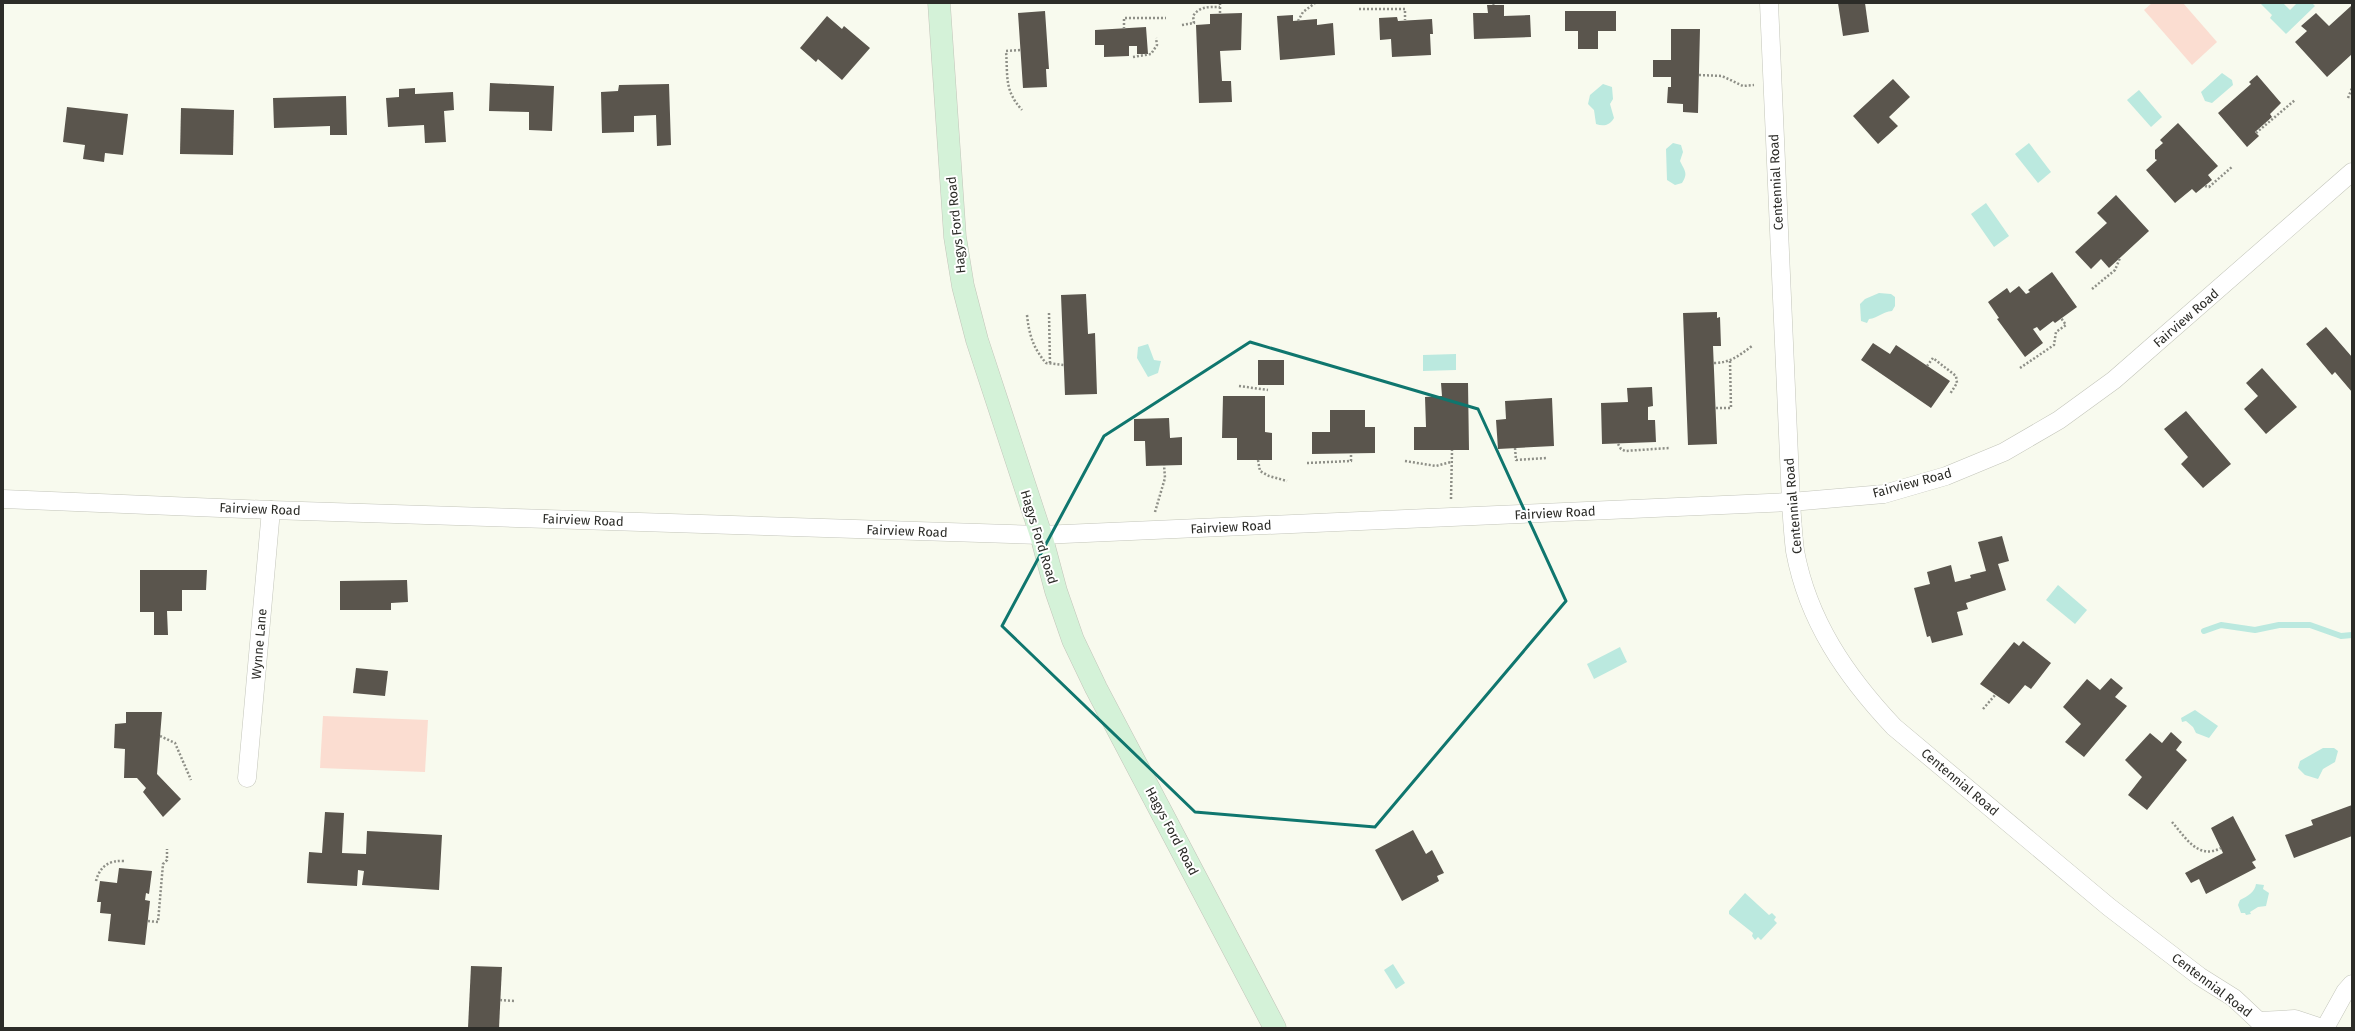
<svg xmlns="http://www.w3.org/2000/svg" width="2355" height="1031" viewBox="0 0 2355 1031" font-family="'Fira Sans',sans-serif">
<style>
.green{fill:#fbddd1}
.water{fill:#bbe9df}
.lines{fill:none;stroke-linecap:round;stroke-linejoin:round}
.stream{stroke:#bbe9df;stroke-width:6}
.building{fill:#5a554d}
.street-casing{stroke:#c3c5ba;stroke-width:19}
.secondary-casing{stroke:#c3c5ba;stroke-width:23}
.path{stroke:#8e8f87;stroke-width:2.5;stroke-dasharray:2 2;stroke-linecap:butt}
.street{stroke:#fff;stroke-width:18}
.secondary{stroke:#d4f2d8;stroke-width:22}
.marked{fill:none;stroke:#0f766e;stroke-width:3;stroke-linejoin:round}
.labels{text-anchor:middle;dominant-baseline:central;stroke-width:4;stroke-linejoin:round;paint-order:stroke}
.street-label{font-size:13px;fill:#2c2c28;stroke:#fff}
</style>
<rect width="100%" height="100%" fill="#f8faee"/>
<!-- green -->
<g class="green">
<polygon points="2152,3 2183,3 2217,42 2192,65 2144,10"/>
<polygon points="323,716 428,720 425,772 320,768"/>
</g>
<!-- water -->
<g class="water">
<polygon points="2260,3 2283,3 2290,10 2297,3 2312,3 2315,6 2286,34 2270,18 2272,15"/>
<polygon points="2222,73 2232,80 2233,85 2212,103 2205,101 2201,92"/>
<path d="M 1603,84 L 1612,87 L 1613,99 L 1610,104 L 1614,118 C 1610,125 1604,127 1596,124 L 1594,110 L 1588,104 L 1590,95 Z"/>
<polygon points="2139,90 2162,117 2151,127 2127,100"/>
<path d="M 1673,143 L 1681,145 L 1683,152 L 1680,161 C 1684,170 1689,173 1682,183 L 1675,185 L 1667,180 L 1666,149 Z"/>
<polygon points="2029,143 2051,172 2038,183 2015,154"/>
<polygon points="1986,203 2009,236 1994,247 1971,214"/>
<path d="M 1879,293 L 1891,294 L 1895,297 L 1895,306 L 1892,311 C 1882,312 1878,318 1869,319 L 1867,323 L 1861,321 L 1860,304 L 1865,299 Z"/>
<polygon points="1148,344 1154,360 1161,361 1158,373 1148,377 1137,358 1138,347"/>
<polygon points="1456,354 1456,370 1423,371 1423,355"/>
<polygon points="2058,585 2087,610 2075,624 2046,600"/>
<polygon points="1620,647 1627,662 1594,679 1587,664"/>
<polygon points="2195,710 2218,726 2209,738 2196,733 2193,727 2186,721 2182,722 2181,718"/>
<polygon points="2323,748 2334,748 2338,751 2335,762 2323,769 2318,779 2305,775 2298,768 2300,761"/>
<path d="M 2256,884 L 2264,885 L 2263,889 L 2269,893 L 2266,906 L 2258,907 L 2250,912 L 2251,914 L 2246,915 L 2245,913 L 2241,913 L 2238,905 L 2240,900 C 2248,896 2255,892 2256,884 Z"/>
<polygon points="1745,893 1769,915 1772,913 1776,917 1774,920 1777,923 1761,940 1758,937 1755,940 1752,936 1753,933 1729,914 1729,911"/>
<polygon points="1393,964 1405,983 1396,989 1384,970"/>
</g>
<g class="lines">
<!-- stream -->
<polyline class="stream" points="2204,631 2221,625 2255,630 2279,625 2310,625 2341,636 2352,635"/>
</g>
<!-- building -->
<g class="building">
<polygon points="1838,3 1865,3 1869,32 1843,36"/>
<polygon points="1487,5 1504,5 1504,16 1530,15 1531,37 1474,39 1473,13 1488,13"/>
<polygon points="2351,6 2352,54 2327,77 2295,42 2307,31 2301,26 2316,13 2329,26"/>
<polygon points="1045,11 1049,69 1046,69 1047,87 1023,88 1018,13"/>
<polygon points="1565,11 1616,11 1616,31 1598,31 1598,49 1578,49 1578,31 1565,31"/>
<polygon points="1242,13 1241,50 1220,51 1222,81 1231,81 1232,102 1199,103 1196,25 1210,24 1210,14"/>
<polygon points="1293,15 1293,21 1317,19 1317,25 1333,23 1335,55 1280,60 1277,16"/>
<polygon points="827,16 842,29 844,26 870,48 842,80 818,59 816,62 800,48"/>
<polygon points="1397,17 1398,21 1432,19 1433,34 1430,34 1431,55 1392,57 1391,39 1380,40 1379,18"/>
<polygon points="1146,27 1148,54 1137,54 1137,46 1129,46 1129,56 1104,57 1104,45 1095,45 1095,30"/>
<polygon points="1671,29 1700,29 1698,113 1683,112 1683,104 1667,103 1668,87 1671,87 1671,77 1653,77 1653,60 1671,60"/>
<polygon points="2257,75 2281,103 2270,114 2272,117 2255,132 2259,136 2247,147 2218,113 2251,84 2249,82"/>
<polygon points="1893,79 1910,97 1889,117 1898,126 1878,144 1853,116"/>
<polygon points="490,83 554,86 552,131 529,130 529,112 489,111"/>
<polygon points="669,84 671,145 657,146 656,115 634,116 634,132 602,133 601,92 618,91 619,85"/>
<polygon points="415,88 415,94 453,92 454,110 444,111 446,142 425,143 424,125 388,127 386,98 399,97 399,89"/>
<polygon points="346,96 347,135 330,135 330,126 274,128 273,98"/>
<polygon points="67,107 128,114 123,155 105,153 104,162 83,159 85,145 63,142"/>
<polygon points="181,108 234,110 233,155 180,154"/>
<polygon points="2178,123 2218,166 2208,175 2212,180 2196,193 2192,189 2175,203 2146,170 2157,160 2155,159 2155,150 2163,143 2160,140"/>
<polygon points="2116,195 2149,231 2109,268 2101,259 2091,269 2075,252 2107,223 2097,213"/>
<polygon points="2052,272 2077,307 2055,323 2053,321 2040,331 2037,327 2033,329 2043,343 2025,357 1997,319 1999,318 1988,302 2007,288 2010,293 2019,286 2026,294 2030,292 2028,290"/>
<polygon points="1086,294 1088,334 1095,333 1097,394 1065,395 1061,295"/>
<polygon points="1717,312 1717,318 1720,317 1721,346 1713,346 1717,444 1688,445 1683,313"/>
<polygon points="2326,327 2352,357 2352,392 2335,372 2332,375 2306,344"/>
<polygon points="1873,343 1890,354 1896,345 1950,381 1931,408 1861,360"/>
<rect x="1258" y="360" width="26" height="25"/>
<polygon points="2262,368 2297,407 2266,434 2244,409 2258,396 2246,383"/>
<polygon points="1441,383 1468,383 1469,450 1414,450 1414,427 1426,427 1425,397 1442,396"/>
<polygon points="1652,387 1653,406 1648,407 1648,420 1655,420 1656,442 1602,444 1601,403 1628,402 1627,388"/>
<polygon points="1223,396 1265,396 1265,432 1272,433 1272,460 1237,460 1237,438 1222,438"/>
<polygon points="1552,398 1554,446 1498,449 1496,420 1506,419 1505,401"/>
<polygon points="1330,410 1365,410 1365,427 1375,427 1375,453 1312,454 1312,432 1330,432"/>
<polygon points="2186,411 2231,464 2203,488 2181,464 2188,457 2164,429"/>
<polygon points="1169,418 1170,438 1182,437 1182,465 1146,466 1145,441 1134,441 1134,419"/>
<polygon points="2002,536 2009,561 1998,564 2006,590 1966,603 1968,609 1957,612 1963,635 1932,643 1930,636 1927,637 1914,588 1930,584 1927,572 1951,565 1955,582 1971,578 1970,575 1986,571 1978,542"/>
<polygon points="140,570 207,570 206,590 182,590 182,611 167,611 168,635 154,635 154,612 140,612"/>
<polygon points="407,580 408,602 391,603 391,610 340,610 340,581"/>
<polygon points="2023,641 2051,663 2031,689 2025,685 2009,704 1980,684 2014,642 2019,646"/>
<polygon points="356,668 388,671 385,696 353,693"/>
<polygon points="2111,678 2123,688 2115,697 2127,706 2084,757 2065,742 2081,724 2063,707 2087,679 2100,690"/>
<polygon points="126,712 162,712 157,774 181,799 163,817 143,792 146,788 137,778 124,778 125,749 114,748 115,724 126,723"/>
<polygon points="2171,732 2182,742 2176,750 2187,760 2147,810 2128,795 2142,777 2125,760 2150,733 2162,743"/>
<polygon points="2352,805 2352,836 2294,858 2285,835 2313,825 2311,820"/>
<polygon points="325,812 344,813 342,853 366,854 367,831 442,835 439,890 362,885 364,871 358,870 357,886 307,883 309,852 322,853"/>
<polygon points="2233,816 2256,860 2252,862 2256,868 2206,894 2199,879 2191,883 2185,873 2223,853 2211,828"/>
<polygon points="1413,830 1426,854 1432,850 1444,873 1437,876 1439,881 1402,901 1375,850"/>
<polygon points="119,868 152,871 149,894 146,893 145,900 150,901 145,945 108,941 111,914 100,913 101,902 97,902 100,881 117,883"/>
<polygon points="471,966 502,967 499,1028 468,1028"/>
</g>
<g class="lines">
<!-- street casing -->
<g class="street-casing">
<g id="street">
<path d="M 1769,3 L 1791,502 C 1792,518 1793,535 1795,551 C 1808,621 1846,676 1894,727 L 2109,907 L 2199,976 L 2234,998 L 2266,1028"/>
<polyline points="3,499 271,510 1041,535 1791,502 1884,494 1946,476 2004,452 2059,420 2114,380 2352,172"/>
<polyline points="247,778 271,510"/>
<polyline points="2260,1021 2295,1019 2322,1028"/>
<polyline points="2325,1028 2345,992 2352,984"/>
</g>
</g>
<!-- secondary casing -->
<g class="secondary-casing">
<polyline id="secondary" points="939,3 955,237 963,286 977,340 1041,535 1056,591 1073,640 1096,688 1275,1028"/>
</g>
<!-- path -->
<g class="path">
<polyline points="1220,3 1220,13"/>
<polyline points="1493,3 1494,5"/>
<polyline points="1359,9 1405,9 1405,20"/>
<polyline points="1298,21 1303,12 1315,3"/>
<path d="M 1182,25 L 1194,23 L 1193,16 C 1200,6 1208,7 1220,7"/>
<polyline points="1124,29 1124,18 1166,18"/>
<path d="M 1020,50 L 1006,51 C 1008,77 1004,90 1022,110"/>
<polyline points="1133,57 1151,54 1157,45 1156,38"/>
<polyline points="1699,75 1722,76 1743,86 1754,85"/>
<polyline points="2348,98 2352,88"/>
<polyline points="2256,133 2295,100"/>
<polyline points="2205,186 2209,187 2233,166"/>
<polyline points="2092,289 2115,270 2120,258"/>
<polyline points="1049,313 1050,364"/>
<path d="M 1027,315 C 1029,334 1033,348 1046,363 L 1064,365"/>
<path d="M 1714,363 C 1730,363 1740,355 1752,346"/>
<polyline points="1927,366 1933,358 1956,376 1957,383 1950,394"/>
<polyline points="2020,368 2054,345 2056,332 2066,325 2061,318"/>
<polyline points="1239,386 1268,390"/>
<polyline points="1716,408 1731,408 1730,361"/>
<polyline points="1618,444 1621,449 1625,451 1669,448"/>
<polyline points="1515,448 1516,460 1547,458"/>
<polyline points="1258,460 1260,471 1269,476 1287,481"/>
<polyline points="1405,461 1436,466 1451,462"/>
<polyline points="1307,463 1351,461 1351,454"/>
<polyline points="1451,499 1452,450"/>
<polyline points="1155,512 1165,478 1164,465"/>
<polyline points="1983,709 1996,694"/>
<polyline points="160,736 175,743 191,780"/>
<path d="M 2172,822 C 2186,838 2198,860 2221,848"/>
<path d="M 96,881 C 100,866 109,860 125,861"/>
<polyline points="148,921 158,922 163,864 167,860 167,849"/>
<polyline points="500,1000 515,1001"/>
</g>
<!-- street -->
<use href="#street" class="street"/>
<!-- secondary -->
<use href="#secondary" class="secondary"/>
</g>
<!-- marked area -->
<path class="marked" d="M 1250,342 L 1478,409 L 1566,601 L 1375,827 L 1195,812 L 1002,626 L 1104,436 Z"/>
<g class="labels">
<!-- street labels -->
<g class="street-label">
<text transform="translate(1776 182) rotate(-93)">Centennial Road</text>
<text transform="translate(956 225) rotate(-96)">Hagys Ford Road</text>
<text transform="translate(2186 318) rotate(-41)">Fairview Road</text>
<text transform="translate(1912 483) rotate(-15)">Fairview Road</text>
<text transform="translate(1793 506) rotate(-95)">Centennial Road</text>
<text transform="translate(260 509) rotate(2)">Fairview Road</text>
<text transform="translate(1555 513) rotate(-3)">Fairview Road</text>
<text transform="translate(583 520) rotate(2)">Fairview Road</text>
<text transform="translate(1231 527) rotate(-3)">Fairview Road</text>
<text transform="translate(907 531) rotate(2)">Fairview Road</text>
<text transform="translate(1039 537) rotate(73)">Hagys Ford Road</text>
<text transform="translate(259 644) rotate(-85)">Wynne Lane</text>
<text transform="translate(1960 782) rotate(40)">Centennial Road</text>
<text transform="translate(1172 831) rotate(62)">Hagys Ford Road</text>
<text transform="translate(2212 985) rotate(37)">Centennial Road</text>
</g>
</g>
<!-- border -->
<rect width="2355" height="1031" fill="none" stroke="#2c2c28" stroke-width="8"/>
</svg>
